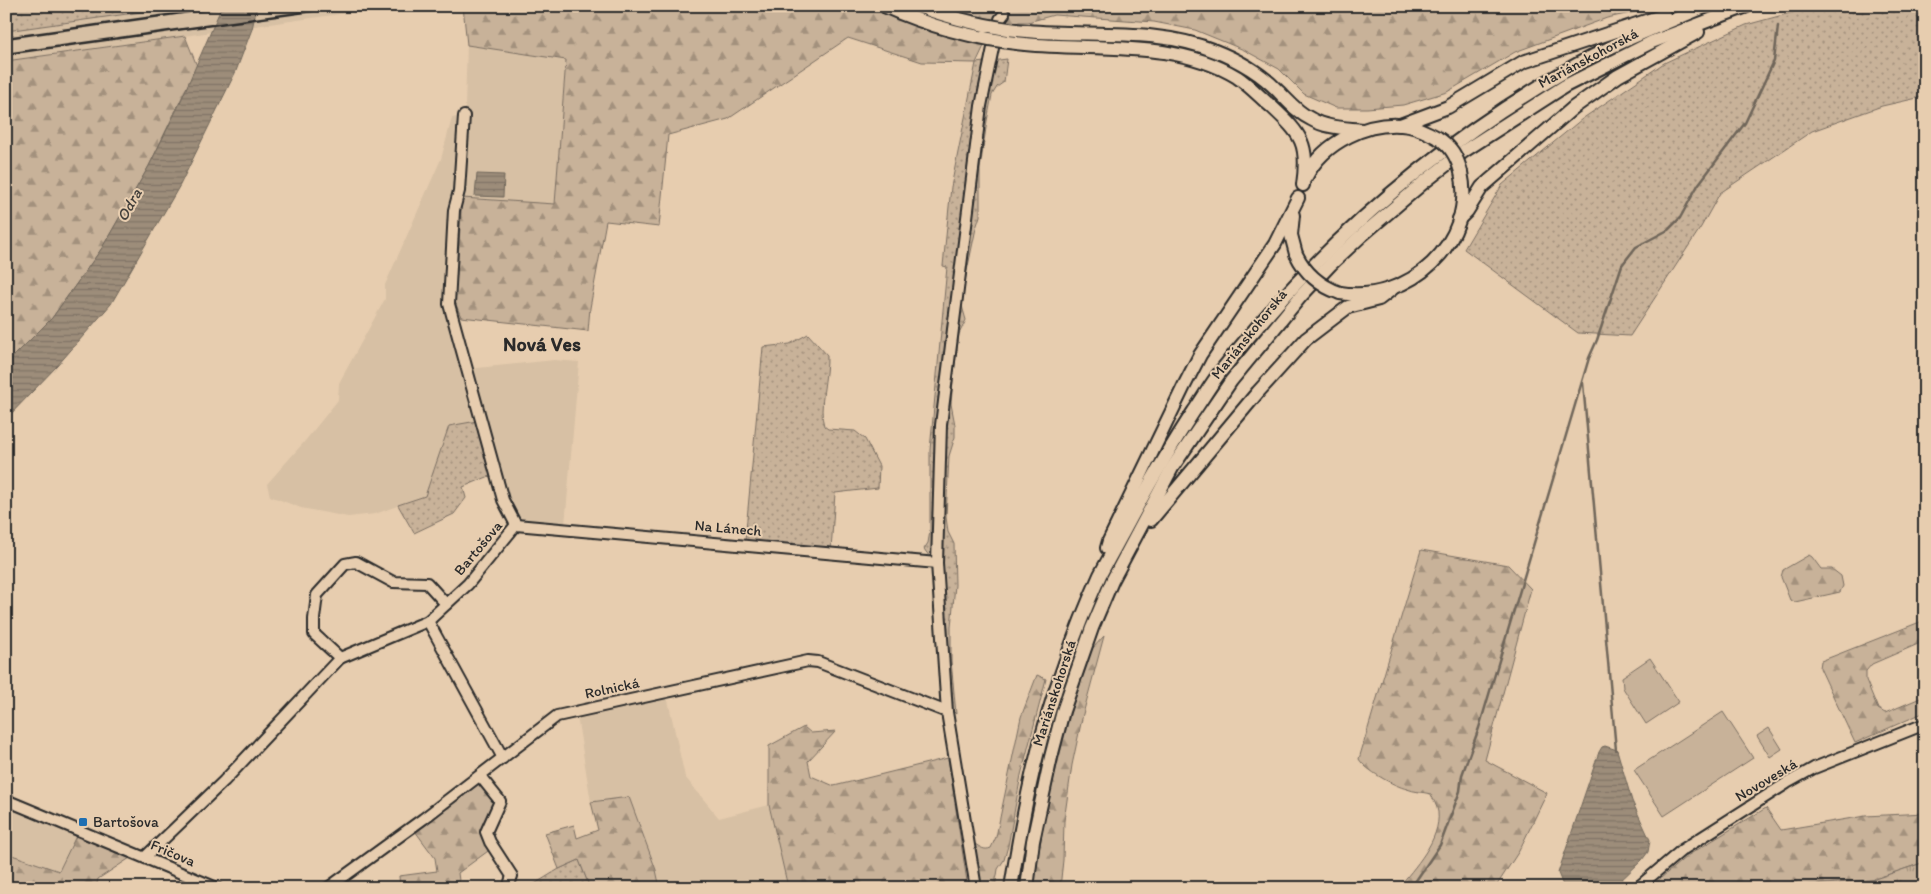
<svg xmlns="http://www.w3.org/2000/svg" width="1931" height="894" viewBox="0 0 1931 894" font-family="Itim,sans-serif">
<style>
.built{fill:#d7c0a4}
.grass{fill:url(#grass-dots);stroke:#7a6e62}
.forest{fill:url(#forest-firs);stroke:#7a6e62}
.park{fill:url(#park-tufts);stroke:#7a6e62}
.pitch{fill:#c8b299;stroke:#7a6e62}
.water{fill:url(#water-rules);stroke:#6f665a}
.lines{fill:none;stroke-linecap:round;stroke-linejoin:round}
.stream{stroke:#6f665a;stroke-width:2.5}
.minor-casing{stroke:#2b2b2b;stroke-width:14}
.major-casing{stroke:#2b2b2b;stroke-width:16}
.minor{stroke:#e7cdaf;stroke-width:10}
.major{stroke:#e7cdaf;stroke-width:12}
.rail{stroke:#2b2b2b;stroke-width:2.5}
.major-bridge-casing{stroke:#2b2b2b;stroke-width:16;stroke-linecap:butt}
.major-bridge{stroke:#e7cdaf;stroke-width:12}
.poi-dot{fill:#1f6fb2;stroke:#e7cdaf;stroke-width:2}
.labels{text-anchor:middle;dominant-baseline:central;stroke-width:4;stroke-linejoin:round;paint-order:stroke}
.street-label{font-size:15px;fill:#2b2b2b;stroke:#e7cdaf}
.poi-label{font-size:15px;fill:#2b2b2b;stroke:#e7cdaf;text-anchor:start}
.water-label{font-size:16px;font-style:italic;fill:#423f3b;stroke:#e7cdaf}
.district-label{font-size:20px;font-weight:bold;fill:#2b2b2b;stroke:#e7cdaf}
</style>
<defs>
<pattern id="grass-dots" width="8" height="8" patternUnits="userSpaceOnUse" patternTransform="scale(1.25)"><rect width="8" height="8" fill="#c8b299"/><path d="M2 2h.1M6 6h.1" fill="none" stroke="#a3917d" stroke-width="1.8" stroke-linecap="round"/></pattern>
<pattern id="forest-firs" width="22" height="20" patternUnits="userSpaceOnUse" patternTransform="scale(1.25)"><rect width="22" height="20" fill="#c8b299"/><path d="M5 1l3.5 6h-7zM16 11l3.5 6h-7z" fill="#a3917d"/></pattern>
<pattern id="park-tufts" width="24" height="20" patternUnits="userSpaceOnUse" patternTransform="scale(1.25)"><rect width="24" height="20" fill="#c8b299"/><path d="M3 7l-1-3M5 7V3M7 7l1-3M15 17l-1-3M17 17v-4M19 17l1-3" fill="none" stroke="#a3917d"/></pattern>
<pattern id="water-rules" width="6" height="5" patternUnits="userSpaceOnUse" patternTransform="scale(1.25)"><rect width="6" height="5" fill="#9d8d7a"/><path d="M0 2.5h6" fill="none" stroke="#807364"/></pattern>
</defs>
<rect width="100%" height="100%" fill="#e7cdaf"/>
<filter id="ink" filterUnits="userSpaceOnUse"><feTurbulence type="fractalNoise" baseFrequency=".02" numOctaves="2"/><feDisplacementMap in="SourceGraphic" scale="10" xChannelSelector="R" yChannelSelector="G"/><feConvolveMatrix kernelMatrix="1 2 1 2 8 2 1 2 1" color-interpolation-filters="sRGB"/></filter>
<g filter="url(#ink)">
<!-- built -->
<g class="built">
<polygon points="184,6 397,6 6,61 6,31"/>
<polygon points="467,45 566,60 555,205 462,198"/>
<polygon points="464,116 449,302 468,369 554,360 579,362 565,525 519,521 507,499 486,418 477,421 436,464 425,496 375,514 348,517 301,508 270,496 267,484 305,441 338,400 339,383 385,299 385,285 441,159 452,118"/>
<polygon points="667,696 685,777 719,818 769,805 787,883 771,883 749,888 660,888 656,870 629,797 591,802 577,716"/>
<polygon points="6,807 76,836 59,871 6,853"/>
</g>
<!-- grass -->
<g class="grass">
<polygon points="6,6 184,6 6,31"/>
<polygon points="1816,6 1925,6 1925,114 1922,97 1882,106 1812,131 1720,193 1701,227 1630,336 1578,333 1464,249 1502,185 1582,119 1664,63 1746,25"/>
<polygon points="1007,59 1004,82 997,87 992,95 987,121 980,169 980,216 976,228 963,290 962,306 966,320 959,334 953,380 951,404 955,425 955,437 949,456 946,517 948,532 954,544 955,585 951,627 951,661 956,714 947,706 938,568 924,549 928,543 930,531 930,450 947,267 943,266 951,187 976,63"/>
<path d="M 808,334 L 827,355 C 828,375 818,408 824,426 L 828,429 L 855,431 L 865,439 L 879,466 L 878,488 L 835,493 L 831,550 L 745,541 L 763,347 L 790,344 Z"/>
<polygon points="477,421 492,475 463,487 466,498 454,514 414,533 398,505 425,496 449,426"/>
<polygon points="579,860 590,888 528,888 559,869"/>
</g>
<!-- forest -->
<g class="forest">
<polygon points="463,6 1664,6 1607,18 1515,52 1447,92 1403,105 1367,108 1336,108 1304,94 1279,69 1244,50 1195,30 1154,22 1054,15 1028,22 1019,22 990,33 976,63 922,62 848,38 728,119 668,135 659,227 606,221 590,308 588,331 461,317 455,302 462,198 555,204 566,60 467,45"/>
<polygon points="185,36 197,66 149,166 102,248 52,318 6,364 6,61"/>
<path d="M 1421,550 L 1508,565 L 1531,589 L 1485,760 L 1547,793 L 1519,851 L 1495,888 L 1398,888 C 1414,868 1441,840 1438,812 C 1437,805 1433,800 1431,794 C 1423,792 1414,792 1407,789 C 1394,786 1365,770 1359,759 Z"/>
<polygon points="1809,555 1812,557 1821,569 1832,569 1841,576 1843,586 1840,592 1795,602 1790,600 1781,577 1783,570"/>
<polygon points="1925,620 1925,641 1872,664 1866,671 1866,680 1878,709 1885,713 1925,696 1925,712 1855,743 1820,668 1821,661"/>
<polygon points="1104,636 1083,714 1072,765 1064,821 1063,860 1060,888 1033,888 1046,809 1071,710 1092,649"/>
<path d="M 1037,675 L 1046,679 L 1021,775 L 1008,846 L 1004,860 L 998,869 L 995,888 L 980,888 L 975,844 C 980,847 984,851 991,848 L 996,837 L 1021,717 Z"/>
<polygon points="804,727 811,733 836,731 808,761 811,776 834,786 948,758 968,888 749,888 771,883 787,883 769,805 769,746"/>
<polygon points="479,783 495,802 486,825 495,846 458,873 460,888 400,888 399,876 437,871 435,858 415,831"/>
<polygon points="629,797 656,870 660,888 590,888 579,860 559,869 545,833 574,825 577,838 598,830 591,802"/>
<polygon points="1766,808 1781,830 1865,816 1925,813 1925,862 1872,880 1775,888 1649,888 1687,856"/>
<polygon points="76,836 130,858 98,879 96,888 31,888 6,880 6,853 59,871"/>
</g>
<!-- park -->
<polygon class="park" points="1925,862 1925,888 1776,888 1872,880"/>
<!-- pitch -->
<g class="pitch">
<polygon points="1650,658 1679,702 1646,724 1623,688 1622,677"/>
<polygon points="1723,712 1753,758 1664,816 1634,770"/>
<polygon points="1769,728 1782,749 1770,757 1757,736"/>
</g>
<!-- water -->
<g class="water">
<polygon points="222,6 257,6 252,29 236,71 180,185 111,304 57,366 6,419 6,364 52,318 102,248 149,166 179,105"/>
<polygon points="477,174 504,175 503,197 475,196"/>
<polygon points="1605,746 1617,750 1632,801 1650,840 1648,852 1642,860 1613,888 1564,888 1558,873 1599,752 1602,747"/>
</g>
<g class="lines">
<!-- stream -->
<g class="stream">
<polyline points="1925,67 1923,79 1925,90"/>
<polyline points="1583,383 1616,750"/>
<polyline points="1411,888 1440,845 1460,791 1462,775 1479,728 1589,358 1597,340 1622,265 1636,247 1668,230 1680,218 1698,185 1745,123 1774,61 1778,26"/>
</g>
<!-- minor casing -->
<g class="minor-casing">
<g id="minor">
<polyline points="1000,19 1004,14"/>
<polyline points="516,525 937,563"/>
<polyline points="428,621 503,758"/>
<polyline points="340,658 314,634 314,619 317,595 345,564 356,562 393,582 427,583 446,604"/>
<polyline points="480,776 500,801 486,832 490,842 512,876 508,888"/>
<polyline points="6,800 217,888"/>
<polyline points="145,857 224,781 340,658 428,621 468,584 516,525 503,500 449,304 454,210 459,191 464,116"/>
<polyline points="328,888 423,819 557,716 808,661 818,662 947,712"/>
<polyline points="976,888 947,712 937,563 941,425 981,106 993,48"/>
<polyline points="1637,888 1682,850 1787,783 1814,768 1925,724"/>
</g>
</g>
<!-- major casing -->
<g class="major-casing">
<g id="major">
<path d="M 1027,31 C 1089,37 1156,27 1215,51 C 1238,60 1262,74 1279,92 C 1289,102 1298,113 1311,119 C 1326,128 1345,128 1362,130"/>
<path d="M 1025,44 C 1095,51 1175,39 1237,77 C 1249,85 1260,97 1272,107 C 1302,135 1309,144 1303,185"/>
<polyline points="1400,125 1448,107 1523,62 1664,15"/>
<path d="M 1306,177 C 1323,142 1370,119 1409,126 C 1419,128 1429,133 1438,138"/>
<polyline points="1293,215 1291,235 1296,254"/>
<polyline points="1459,219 1467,211 1482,187 1573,108 1618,76 1698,32"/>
<path d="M 1340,293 C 1408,304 1477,243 1461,172"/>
<polyline points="1151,520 1258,392 1306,339 1348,307 1379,299 1392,289"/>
<polyline points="1107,548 1109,541 1184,386 1200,355 1275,244 1298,198"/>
<path d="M 1011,888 C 1023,811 1038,736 1065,663 C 1075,634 1087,604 1100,575 C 1110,556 1121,537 1131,518 C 1151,481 1171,446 1194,411 C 1203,398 1211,384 1221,371 C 1315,251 1429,150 1562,73 C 1608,46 1658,26 1707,6"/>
<polyline points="1027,888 1033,841 1051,757 1063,711 1092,628 1112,581 1172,468 1231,381 1301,296 1331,264 1361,236 1423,183 1464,151 1565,86 1652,42 1747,6"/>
</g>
</g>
<!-- minor -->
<use href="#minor" class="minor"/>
<!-- major -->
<use href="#major" class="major"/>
<!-- rail -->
<g class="rail">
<polyline points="6,38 231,6"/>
<polyline points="6,54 348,6"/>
</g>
<!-- major-bridge casing -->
<g class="major-bridge-casing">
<g id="major-bridge">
<path d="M 884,6 C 930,27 976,39 1025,44"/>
<path d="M 918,6 C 954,19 989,28 1027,31"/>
<path d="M 1438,138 C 1451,146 1457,157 1461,172"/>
<path d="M 1296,254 C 1305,273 1320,286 1340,293"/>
</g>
</g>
<!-- major-bridge -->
<use href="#major-bridge" class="major-bridge"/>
</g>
</g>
<!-- markers -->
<rect class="poi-dot" x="78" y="817" width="10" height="10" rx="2.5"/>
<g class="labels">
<!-- street labels -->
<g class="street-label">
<text transform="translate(1588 58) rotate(-28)">Mariánskohorská</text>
<text transform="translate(1249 334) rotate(-51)">Mariánskohorská</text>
<text transform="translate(728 528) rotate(5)">Na Lánech</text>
<text transform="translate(478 548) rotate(-50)">Bartošova</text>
<text transform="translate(612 688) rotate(-12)">Rolnická</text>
<text transform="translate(1054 693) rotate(-72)">Mariánskohorská</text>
<text transform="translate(1766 780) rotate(-31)">Novoveská</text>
<text transform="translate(173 853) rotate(23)">Fričova</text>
</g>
<!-- poi labels -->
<g class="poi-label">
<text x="93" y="822">Bartošova</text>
</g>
<!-- water labels -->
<g class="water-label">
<text transform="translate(129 205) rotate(-61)">Odra</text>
</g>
<!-- district labels -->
<g class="district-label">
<text x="542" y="344">Nová Ves</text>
</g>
</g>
<!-- margin -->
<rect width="1931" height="894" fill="none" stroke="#e7cdaf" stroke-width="25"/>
<rect x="12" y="12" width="1906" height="869" fill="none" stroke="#2b2b2b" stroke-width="2" filter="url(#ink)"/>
</svg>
